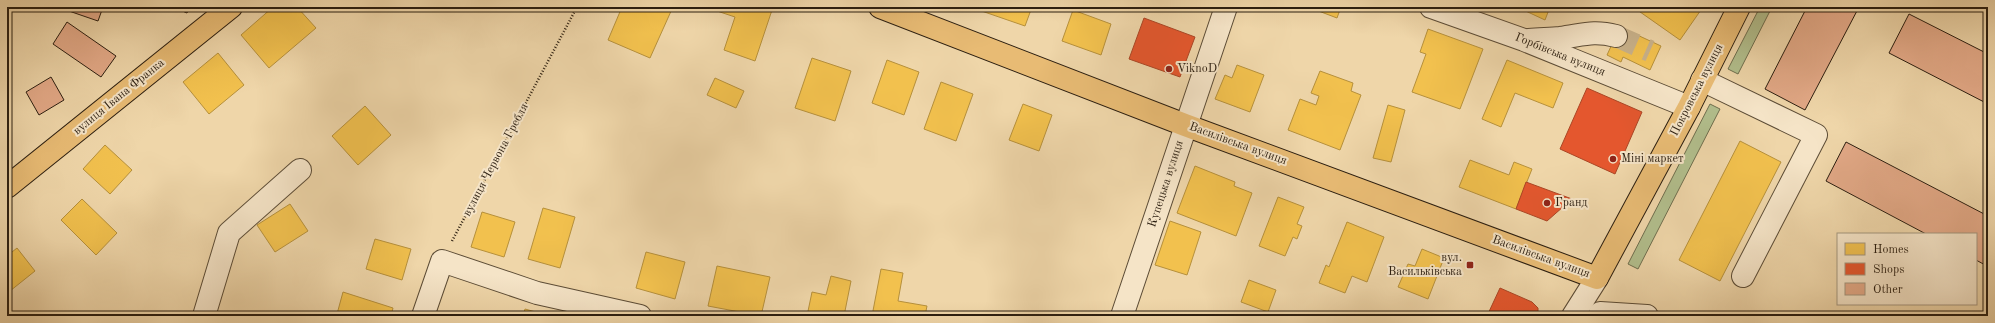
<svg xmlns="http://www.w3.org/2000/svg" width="1995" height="323" viewBox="0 0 1995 323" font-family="'Old Standard TT',serif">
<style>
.green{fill:#b2bf8d;stroke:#6e6e4e}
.homes{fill:#f2c14e;stroke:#b6903b}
.shops{fill:#e4572e;stroke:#ac4625}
.building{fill:#e3a987;stroke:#2b1e10}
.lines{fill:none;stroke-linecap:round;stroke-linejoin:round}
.minor-tunnel{stroke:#c8b18a;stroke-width:22;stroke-dasharray:22 11;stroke-linecap:butt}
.minor-casing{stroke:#5c4c36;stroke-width:24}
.major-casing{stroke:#2b1e10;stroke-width:24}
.path{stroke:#2b1e10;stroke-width:2.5;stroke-dasharray:1 2;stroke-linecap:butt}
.minor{stroke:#f5e4c7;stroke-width:22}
.major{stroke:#e8bb74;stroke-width:22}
.poi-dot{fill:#8f2418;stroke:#f5e4c7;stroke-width:1.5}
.labels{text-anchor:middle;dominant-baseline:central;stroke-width:4;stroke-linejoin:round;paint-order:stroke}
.street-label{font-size:12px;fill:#2b1e10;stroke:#f5e4c7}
.poi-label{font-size:12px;fill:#2b1e10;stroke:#f5e4c7;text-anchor:start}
</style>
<rect width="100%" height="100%" fill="#efd6a9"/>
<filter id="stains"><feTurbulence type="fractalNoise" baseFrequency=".005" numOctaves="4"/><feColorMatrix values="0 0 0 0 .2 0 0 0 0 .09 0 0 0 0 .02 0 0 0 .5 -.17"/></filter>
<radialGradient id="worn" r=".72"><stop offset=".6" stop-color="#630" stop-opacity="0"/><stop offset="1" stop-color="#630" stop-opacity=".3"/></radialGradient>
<!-- green -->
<g class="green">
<polygon points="1760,7 1772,7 1738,74 1728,69"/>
<polygon points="1710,104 1720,109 1638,269 1628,264"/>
</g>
<!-- homes -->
<g class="homes">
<polygon points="273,7 297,7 316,28 269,68 241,35"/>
<polygon points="320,7 331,7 325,12"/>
<polygon points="622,7 667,7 672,9 650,58 608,40"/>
<polygon points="716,7 773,7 755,61 724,50 735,17 714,10"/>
<polygon points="970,7 1032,7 1025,26"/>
<polygon points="1308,7 1341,7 1337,18"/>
<polygon points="1517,7 1550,7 1545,20"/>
<polygon points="1633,7 1703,7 1680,40"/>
<polygon points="1073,10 1111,24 1101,55 1062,41"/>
<polygon points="1620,27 1661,46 1650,70 1623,57 1621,62 1607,55"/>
<polygon points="1428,29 1483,49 1460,109 1412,92 1426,54 1420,52"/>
<polygon points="218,53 244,85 209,114 183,82"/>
<polygon points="812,58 851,71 835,121 795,108"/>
<polygon points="887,60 919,72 904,115 872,103"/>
<polygon points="1507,60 1563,83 1553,108 1515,93 1501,127 1482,119"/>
<polygon points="1237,65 1264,75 1250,112 1215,99 1225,75 1232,78"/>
<polygon points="1320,71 1353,83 1351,91 1361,95 1340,150 1288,130 1300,99 1316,105 1319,96 1311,93"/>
<polygon points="715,78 744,91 736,108 707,95"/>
<polygon points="941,82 973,94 956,141 924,129"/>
<polygon points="1023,104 1052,115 1039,151 1009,140"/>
<polygon points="1388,105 1405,110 1391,162 1373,158"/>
<polygon points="365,106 391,135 358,165 332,136"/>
<polygon points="1740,141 1781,162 1720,281 1679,260"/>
<polygon points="105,145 132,170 110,194 83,169"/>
<polygon points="1470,160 1509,175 1514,162 1532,169 1516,209 1459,187"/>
<polygon points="1195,166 1235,182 1234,186 1252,193 1236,236 1177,213"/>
<polygon points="1278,197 1304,207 1297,224 1302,226 1297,239 1293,237 1285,256 1259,246"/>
<polygon points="82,199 117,233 96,255 61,220"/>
<polygon points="290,204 308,231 275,252 257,225"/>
<polygon points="543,208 575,217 560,268 528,259"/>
<polygon points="482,212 515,222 504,257 471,247"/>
<polygon points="1170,221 1201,232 1187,275 1155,265"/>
<polygon points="1347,222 1384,237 1367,282 1352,276 1345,293 1319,283 1326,265 1329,267"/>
<polygon points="375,239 411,249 402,280 366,269"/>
<polygon points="17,248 35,271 10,291 7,287 7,256"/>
<polygon points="1422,249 1444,258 1428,299 1398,287 1408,264 1415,266"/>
<polygon points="646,252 685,262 675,299 636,288"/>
<polygon points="717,266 770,277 761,316 708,306"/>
<polygon points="881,269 903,273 898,301 927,306 925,316 872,316"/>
<polygon points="831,276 851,281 844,316 807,316 812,292 826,295"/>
<polygon points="1249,280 1276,290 1268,312 1241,302"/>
<polygon points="343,292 393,308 391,316 344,316 337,314"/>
<polygon points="525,309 550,316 523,316"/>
<polygon points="433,312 449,316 432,316"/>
</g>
<!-- shops -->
<g class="shops">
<polygon points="1144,18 1195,37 1180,77 1129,59"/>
<polygon points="1587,88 1642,112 1615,174 1560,149"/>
<polygon points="1526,182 1572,199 1547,221 1516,209"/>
<polygon points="1500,288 1532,302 1538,308 1538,316 1487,316"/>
</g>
<!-- building -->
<g class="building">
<polygon points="67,7 103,7 98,21 66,10"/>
<polygon points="173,7 190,7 187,13"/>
<polygon points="1807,7 1859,7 1805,110 1765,89"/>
<polygon points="1909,14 1988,54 1988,104 1889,53"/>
<polygon points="67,22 116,56 101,77 53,44"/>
<polygon points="51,77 64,100 39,115 26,92"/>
<polygon points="1846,142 1988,216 1987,266 1976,260 1976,234 1926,234 1826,181"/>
</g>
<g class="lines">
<!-- minor-tunnel -->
<polyline class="minor-tunnel" points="1616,36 1650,51"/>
<!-- minor casing -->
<g class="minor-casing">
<g id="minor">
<polyline points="1431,7 1524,40 1689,107"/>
<path d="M 1529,40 C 1539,39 1550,39 1560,38 C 1583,35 1593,30 1616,36"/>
<polyline points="1702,80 1816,135 1743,276"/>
<polyline points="1600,313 1647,316"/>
<polyline points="204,316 229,233 300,170"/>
<polyline points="423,316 442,261 537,293 640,316"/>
<polyline points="1122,316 1226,7"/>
<polyline points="1573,316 1597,278"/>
</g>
</g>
<!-- major casing -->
<g class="major-casing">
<g id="major">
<polyline points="880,7 1185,125 1597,278 1689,107 1739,7"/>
<polyline points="7,187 231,7"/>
</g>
</g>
<!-- path -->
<polyline class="path" points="452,241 577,7"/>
<!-- minor -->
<use href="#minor" class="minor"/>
<!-- major -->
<use href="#major" class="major"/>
</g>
<!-- markers -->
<g class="poi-dot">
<circle cx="1169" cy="69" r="4"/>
<circle cx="1613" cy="159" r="4"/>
<circle cx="1547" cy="203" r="4"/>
<rect x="1466" y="261" width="8" height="8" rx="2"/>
</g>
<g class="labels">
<!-- street labels -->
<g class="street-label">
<text transform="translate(1560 55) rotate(22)">Горбівська вулиця</text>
<text transform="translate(1697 90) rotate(-63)">Покровська вулиця</text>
<text transform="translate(119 97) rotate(-39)">вулиця Івана Франка</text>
<text transform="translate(1238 144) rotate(20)">Василівська вулиця</text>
<text transform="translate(496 160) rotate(-62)">вулиця Червона Гребля</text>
<text transform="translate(1166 184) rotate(-72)">Купецька вулиця</text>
<text transform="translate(1541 257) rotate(20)">Василівська вулиця</text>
</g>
<!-- poi labels -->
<g class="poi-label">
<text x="1177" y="69">ViknoD</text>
<text x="1621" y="159">Міні маркет</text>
<text x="1555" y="203">Гранд</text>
<text x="1462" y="258" text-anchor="end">вул.<tspan x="1462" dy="14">Васильківська</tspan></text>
</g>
</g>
<!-- margin -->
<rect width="1995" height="323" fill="none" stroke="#efd6a9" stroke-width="24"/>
<rect x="8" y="8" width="1979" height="307" fill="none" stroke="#2b1e10" stroke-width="2"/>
<rect x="12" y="12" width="1971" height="299" fill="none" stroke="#2b1e10"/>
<!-- legend -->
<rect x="1837" y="233" width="140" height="72" fill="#f5e4c7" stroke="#a4957e"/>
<rect x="1845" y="243" width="20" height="12" fill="#f2c14e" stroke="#a4957e"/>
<text x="1873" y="253" font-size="12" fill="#2b1e10">Homes</text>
<rect x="1845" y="263" width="20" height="12" fill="#e4572e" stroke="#a4957e"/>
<text x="1873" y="273" font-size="12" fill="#2b1e10">Shops</text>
<rect x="1845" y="283" width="20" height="12" fill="#e3a987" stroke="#a4957e"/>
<text x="1873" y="293" font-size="12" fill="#2b1e10">Other</text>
<rect width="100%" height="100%" filter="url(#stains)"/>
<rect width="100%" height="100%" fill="url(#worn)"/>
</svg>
